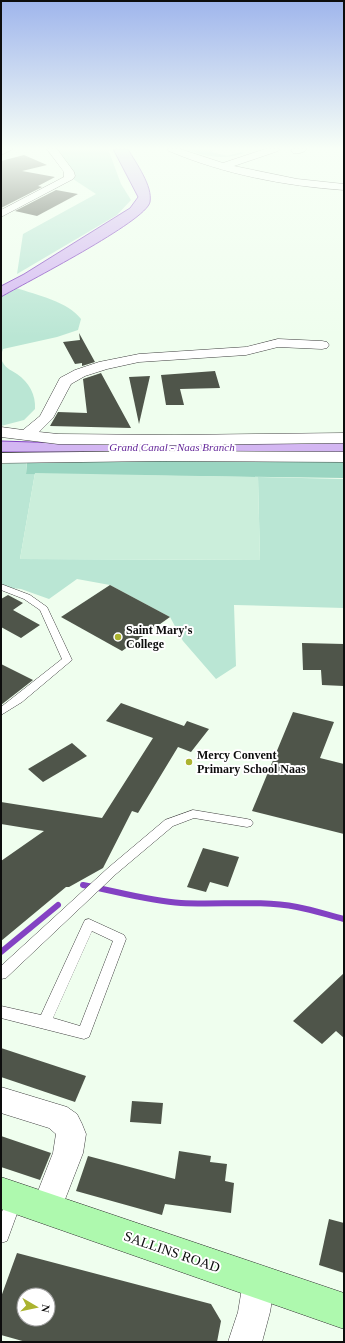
<svg xmlns="http://www.w3.org/2000/svg" width="345" height="1343" viewBox="0 0 345 1343" font-family="'Times New Roman',serif">
<style>
.green{fill:#bae6d4}
.forest{fill:#9ad5c1}
.pitch{fill:#cbeedb}
.water{fill:#d3b6f2;stroke:#8342c3}
.lines{fill:none;stroke-linecap:round;stroke-linejoin:round}
.stream{stroke:#8342c3;stroke-width:6}
.building{fill:#4f554a;fill-rule:evenodd}
.lane-casing{stroke:#404040;stroke-width:1}
.street-casing{stroke:#404040;stroke-width:1}
.secondary-casing{stroke:#2f2f2f;stroke-width:1}
.lane{fill:#fff;fill-rule:evenodd}
.street{fill:#fff;fill-rule:evenodd}
.secondary{fill:#aef9ae;fill-rule:evenodd}
.poi-dot{fill:#abb32f;stroke:#fff;stroke-width:1.5}
.labels{text-anchor:middle;dominant-baseline:central;stroke-width:4;stroke-linejoin:round;paint-order:stroke}
.far-water-label{font-size:11px;font-style:italic;fill:#5f1f96;stroke:#fff}
.poi-label{font-size:12px;font-weight:bold;fill:#0d0d0d;stroke:#fff;text-anchor:start}
.near-street-label{font-size:14px;fill:#0d0d0d;stroke:#fff}
</style>
<rect width="100%" height="100%" fill="#effeee"/>
<!-- green -->
<g class="green">
<polygon points="57,149 108,149 121,184 131,200 117,215 17,274 23,234 96,194 73,179 75,176"/>
<path d="M 186,149 L 213,149 L 212,152 L 227,156 L 241,152 L 244,153 C 225,160 204,157 186,149 Z"/>
<path d="M 16,288 C 37,295 67,301 81,319 L 78,330 L 57,337 L 3,349 L 1,355 L 1,297 Z"/>
<path d="M 1,359 C 5,368 9,369 17,374 C 29,382 36,395 35,409 L 24,420 L 1,426 Z"/>
<polygon points="27,461 26,474 35,473 20,559 260,560 258,477 344,479 344,608 234,605 236,666 216,679 183,641 170,617 110,585 77,579 49,599 21,589 1,587 1,464"/>
</g>
<!-- forest -->
<polygon class="forest" points="28,454 344,458 344,478 26,474"/>
<!-- pitch -->
<polygon class="pitch" points="35,473 258,477 260,560 20,559"/>
<!-- water -->
<g class="water">
<path d="M 113,149 L 128,149 C 136,163 153,186 150,202 C 147,221 23,284 1,297 L 1,286 L 24,274 L 130,208 L 138,197 Z"/>
<polygon points="1,441 64,443 344,442 344,454 1,452"/>
</g>
<g class="lines">
<!-- stream -->
<g class="stream">
<path d="M 83,885 C 116,891 148,901 181,903 C 220,905 259,900 297,907 C 313,910 328,915 344,919"/>
<polyline points="1,952 58,905"/>
</g>
</g>
<!-- building -->
<g class="building">
<polygon points="24,155 47,165 22,171 55,177 38,186 42,187 1,208 1,161"/>
<polygon points="56,190 78,194 37,216 15,211"/>
<polygon points="79,333 95,362 82,366 82,363 75,364 63,342 80,340"/>
<polygon points="215,371 220,388 180,389 184,405 166,405 161,375"/>
<polygon points="101,373 131,428 50,426 58,412 87,413 83,379"/>
<polygon points="150,376 139,424 129,377"/>
<polygon points="110,585 170,617 122,651 61,617"/>
<polygon points="8,595 23,603 13,610 40,625 21,638 1,627 1,599"/>
<polygon points="302,643 344,644 344,686 322,685 321,670 303,670"/>
<polygon points="1,664 33,680 1,705"/>
<polygon points="121,703 184,726 187,721 209,729 191,752 178,747 138,813 132,811 103,868 69,887 66,887 1,941 1,861 44,831 1,824 1,802 102,818 153,738 106,721"/>
<polygon points="293,712 334,722 320,758 344,764 344,834 252,811"/>
<polygon points="72,743 87,756 43,782 28,769"/>
<polygon points="203,848 239,857 228,887 210,882 206,892 187,887"/>
<polygon points="344,973 344,1038 336,1031 322,1044 293,1021"/>
<polygon points="1,1048 86,1076 75,1102 1,1077"/>
<polygon points="132,1101 163,1103 161,1124 130,1122"/>
<polygon points="1,1136 51,1153 40,1180 1,1167"/>
<polygon points="179,1151 211,1156 210,1162 227,1164 225,1181 234,1183 231,1213 165,1204 162,1215 76,1191 88,1156 175,1179"/>
<polygon points="329,1219 344,1223 344,1273 319,1265"/>
<path d="M 17,1253 L 211,1304 L 221,1321 L 217,1342 L 26,1342 L 1,1335 L 1,1297 ZM 24,1295 L 48,1295 L 48,1319 L 24,1319 Z"/>
</g>
<g class="lines">
<!-- lane casing -->
<g class="lane-casing">
<g id="lane">
<polygon points="1,584 30,595 47,607 72,660 22,702 1,715 1,707 62,659 40,610 24,599 1,590"/>
<polygon points="193,810 247,819 251,820 253,823 251,826 247,827 194,818 173,826 116,874 6,978 1,979 1,966 108,868 165,820"/>
<path d="M 89,919 L 124,935 L 126,939 L 89,1037 L 84,1039 L 1,1018 L 1,1006 L 41,1015 L 83,924 L 85,920 ZM 92,931 L 113,941 L 80,1026 L 53,1018 Z"/>
<polygon points="14,1192 19,1195 22,1200 7,1241 1,1243 1,1214 9,1195"/>
</g>
</g>
<!-- street casing -->
<g class="street-casing">
<g id="street">
<polygon points="1,149 13,149 1,155"/>
<polygon points="47,149 57,149 74,172 75,176 73,179 1,217 1,210 64,177 64,172"/>
<path d="M 167,149 L 180,149 L 223,163 L 265,149 L 280,149 L 278,151 L 234,166 L 297,179 L 344,184 L 344,190 C 285,186 223,174 169,151 Z"/>
<path d="M 293,149 L 307,149 C 304,153 297,154 293,153 L 291,151 Z"/>
<polygon points="278,339 322,341 327,342 329,345 327,348 322,349 278,347 246,355 139,362 107,369 85,376 71,384 53,418 39,432 58,434 174,435 344,433 344,443 174,445 58,444 1,437 1,427 23,430 40,416 60,378 75,370 99,362 139,354 246,347"/>
<polygon points="162,451 344,452 344,462 162,461 1,463 1,453"/>
<polygon points="1,1087 67,1107 77,1114 82,1124 86,1134 83,1153 57,1220 46,1224 35,1220 31,1209 53,1153 56,1134 49,1128 1,1113"/>
<polygon points="259,1266 270,1271 275,1282 270,1312 262,1342 228,1342 238,1312 243,1282 248,1271"/>
</g>
</g>
<!-- secondary casing -->
<g class="secondary-casing">
<polygon id="secondary" points="1,1177 344,1293 344,1329 1,1209"/>
</g>
<!-- lane -->
<use href="#lane" class="lane"/>
<!-- street -->
<use href="#street" class="street"/>
<!-- secondary -->
<use href="#secondary" class="secondary"/>
</g>
<!-- sky -->
<linearGradient id="sky" x2="0" y2="1"><stop stop-color="#9fb5ec"/><stop offset="0.44" stop-color="#f8fff7"/><stop offset="1" stop-color="#f8fff7" stop-opacity="0"/></linearGradient>
<rect width="345" height="337" fill="url(#sky)"/>
<!-- markers -->
<g class="poi-dot">
<circle cx="118" cy="637" r="4"/>
<circle cx="189" cy="762" r="4"/>
</g>
<g class="labels">
<!-- far-water labels -->
<g class="far-water-label">
<text x="172" y="447">Grand Canal - Naas Branch</text>
</g>
<!-- poi labels -->
<g class="poi-label">
<text x="126" y="630">Saint Mary's<tspan x="126" dy="14">College</tspan></text>
<text x="197" y="755">Mercy Convent<tspan x="197" dy="14">Primary School Naas</tspan></text>
</g>
<!-- near-street labels -->
<g class="near-street-label">
<text transform="translate(172 1252) rotate(19)">SALLINS ROAD</text>
</g>
</g>
<!-- border -->
<rect width="345" height="1343" fill="none" stroke="#0d0d0d" stroke-width="4"/>
<!-- north arrow -->
<g transform="translate(36 1307) rotate(99)"><circle r="19" fill="#ffffff" stroke="#9e9e9e"/>
<path d="M0-3L7 15L0 10L-7 15Z" fill="#abb32f"/>
<text y="-6" font-size="11" font-weight="bold" text-anchor="middle" fill="#0d0d0d">N</text>
</g>
</svg>
